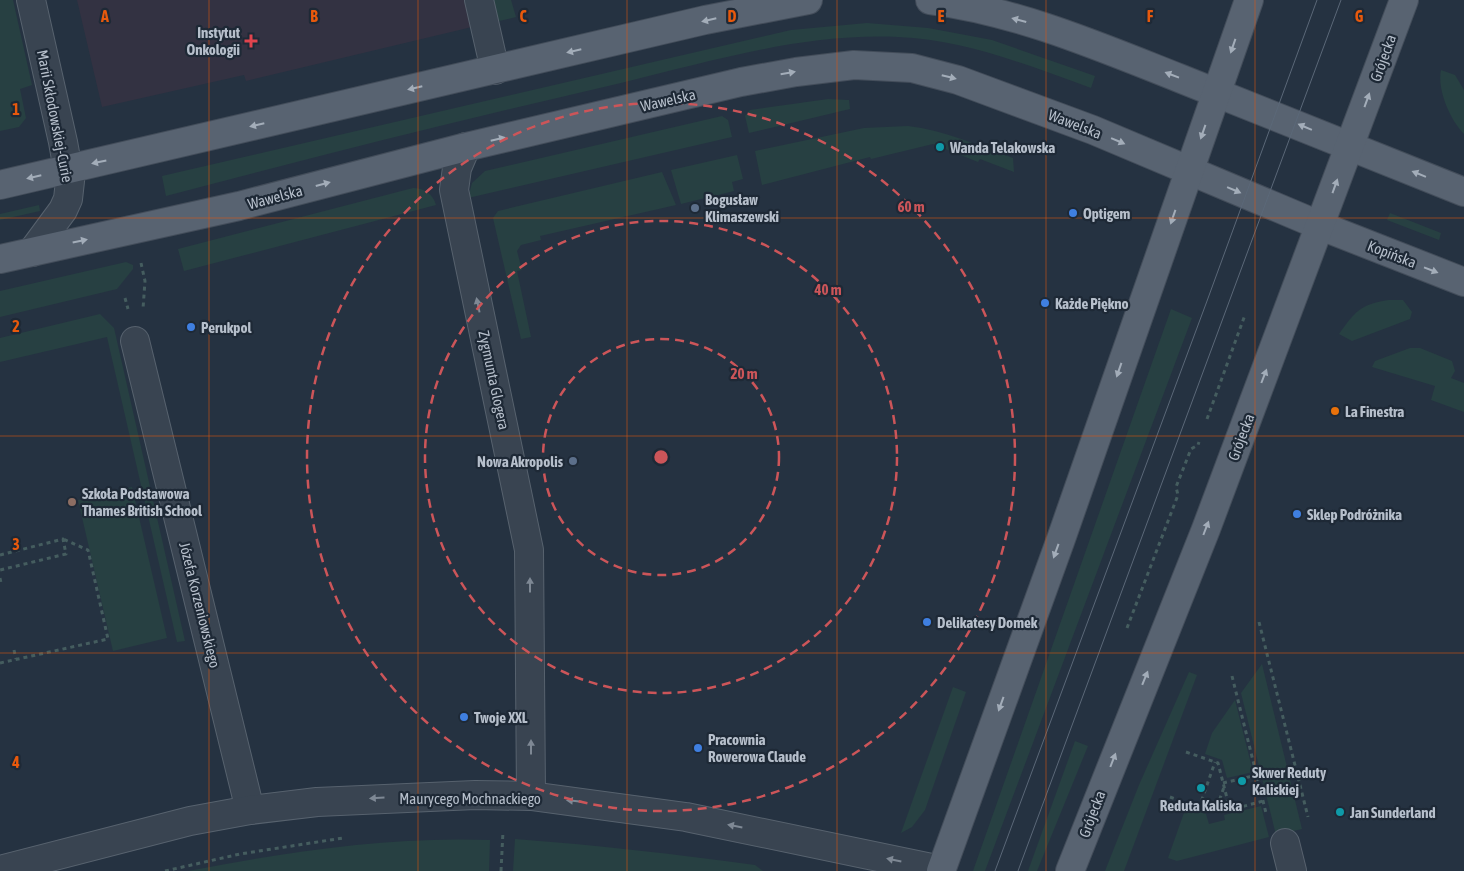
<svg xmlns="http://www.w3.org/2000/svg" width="1464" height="871" viewBox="0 0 1464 871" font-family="'Asap Condensed',sans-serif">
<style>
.medical{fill:#333242}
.green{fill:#274042}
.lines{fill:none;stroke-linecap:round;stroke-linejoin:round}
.minor-casing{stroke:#57626e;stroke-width:30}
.major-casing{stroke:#434d5a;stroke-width:30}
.path{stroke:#455d5f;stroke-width:3;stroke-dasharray:4 4;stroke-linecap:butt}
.minor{stroke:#394451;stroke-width:28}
.major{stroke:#586371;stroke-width:28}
.tram{stroke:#5b6878;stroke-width:1}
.oneway{fill:#a3adb9}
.oneway2{fill:#7e8894}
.grid{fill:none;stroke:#e8590c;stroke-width:1;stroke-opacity:0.55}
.ring{fill:none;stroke:#cc5559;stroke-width:2.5;stroke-dasharray:9 6}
.health-dot{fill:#e0444e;stroke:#1e2936;stroke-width:2}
.culture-dot{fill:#0f9aa8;stroke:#1e2936;stroke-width:2}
.service-dot{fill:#5c6f8a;stroke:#1e2936;stroke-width:2}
.shop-dot{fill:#3f7fe0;stroke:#1e2936;stroke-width:2}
.food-dot{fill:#e8710a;stroke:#1e2936;stroke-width:2}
.education-dot{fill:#8d6e63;stroke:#1e2936;stroke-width:2}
.labels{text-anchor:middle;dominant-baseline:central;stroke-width:4.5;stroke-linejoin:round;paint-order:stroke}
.poi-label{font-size:15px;font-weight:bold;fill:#b6bfcb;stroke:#1e2936;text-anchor:start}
.street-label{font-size:15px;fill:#b6bfcb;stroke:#1e2936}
.grid-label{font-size:16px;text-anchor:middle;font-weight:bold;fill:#e8590c;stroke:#1e2936;stroke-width:4.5;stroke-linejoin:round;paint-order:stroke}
.centre{fill:#cc5559;stroke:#1e2936;stroke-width:2.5}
.ring-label{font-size:15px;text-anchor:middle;font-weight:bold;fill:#cc5559;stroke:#1e2936;stroke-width:4.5;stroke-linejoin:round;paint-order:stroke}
</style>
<rect width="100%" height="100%" fill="#253241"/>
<!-- medical -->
<polygon class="medical" points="77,0 466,0 472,27 246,81 244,75 102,107"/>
<!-- green -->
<g class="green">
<polygon points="0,0 13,0 32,85 20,89 26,118 19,127 0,131"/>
<polygon points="490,0 511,0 516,17 495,22"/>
<path d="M 867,23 L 928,28 L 992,40 L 1095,76 L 1091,88 C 1027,65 966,40 898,37 C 803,33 712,61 621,83 C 469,118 317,156 166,196 L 162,176 L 791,30 Z"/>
<path d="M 1441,70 L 1455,75 L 1464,90 L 1464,134 C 1450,120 1437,90 1441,70 Z"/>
<polygon points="828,99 849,100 850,109 749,133 745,116 750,110"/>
<polygon points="722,116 728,120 732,137 468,198 472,183 485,171"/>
<path d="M 908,126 C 944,130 979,146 1013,158 L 1014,172 L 980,159 L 978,162 L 933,144 L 871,159 L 870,157 L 762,185 L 755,151 L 864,128 Z"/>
<polygon points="737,155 743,179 732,182 734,191 681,204 671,170"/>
<polygon points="662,172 676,205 540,236 541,240 521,245 517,251 522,270 517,271 531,337 521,339 493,218 498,211"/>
<path d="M 413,188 C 424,188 433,194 436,205 L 184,271 L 178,249 Z"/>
<polygon points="39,205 40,211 0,220 0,214"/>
<polygon points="1390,213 1441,233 1439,240 1387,220"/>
<polygon points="126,262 133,265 133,269 117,289 0,317 0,291"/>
<path d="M 1389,300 L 1403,300 L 1412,312 L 1410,319 L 1352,341 L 1339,334 C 1355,312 1360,304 1389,300 Z"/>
<polygon points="1171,309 1192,318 985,871 973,871"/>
<polygon points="100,314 114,328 185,641 177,642 107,337 0,362 0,338"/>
<polygon points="1410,348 1420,348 1452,361 1455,371 1451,378 1464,383 1464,412 1431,400 1435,386 1372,367 1375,361"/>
<polygon points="132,487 167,638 113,651 78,500"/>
<polygon points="1262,664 1302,829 1276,835 1241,693"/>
<polygon points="1189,672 1197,675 1124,871 1105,871 1139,785"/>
<polygon points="953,687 966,692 925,810 912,827 901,833"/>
<polygon points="1235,700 1253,772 1227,778 1222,760 1205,754 1212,733"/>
<polygon points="1075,741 1088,746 1037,871 1028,871"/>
<polygon points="1261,806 1269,837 1177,861 1168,858 1186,807 1206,814 1209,824 1225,820 1224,815"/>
<path d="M 515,839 C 596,845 675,854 755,865 L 763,871 L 513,871 Z"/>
<path d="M 490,840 L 489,871 L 188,871 C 287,852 389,836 490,840 Z"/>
</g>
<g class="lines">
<!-- minor casing -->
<g class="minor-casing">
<g id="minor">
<polyline points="31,0 63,142 70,181 68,199 63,210 32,252"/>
<polyline points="479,0 495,70"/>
<polyline points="466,147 457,168 454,190 529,550 531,796"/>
<polyline points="135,341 250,810"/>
<polyline points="1285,843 1292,871"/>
<polyline points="0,870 190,821 250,810 317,802 475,795 531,796 686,817 941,870"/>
</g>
</g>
<!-- major casing -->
<g class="major-casing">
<g id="major">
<path d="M 930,0 C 1016,11 1098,46 1179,78 C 1274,116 1369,154 1464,192"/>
<polyline points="0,185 705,20 808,0"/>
<polyline points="0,259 239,206 466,147 741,82 796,72 854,65 912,68 958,80 1093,130 1321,226 1464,282"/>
<polyline points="941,871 1061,539 1249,0"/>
<polyline points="1070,871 1206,529 1404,0"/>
</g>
</g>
<!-- path -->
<g class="path">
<polyline points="141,263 145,281 143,309"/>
<polyline points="125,298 128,309"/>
<polyline points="1207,419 1245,315"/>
<polyline points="0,555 63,539 66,554 0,570"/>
<polyline points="0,578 1,583"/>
<polyline points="1259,622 1308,817"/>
<polyline points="1127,628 1178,495 1176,487 1191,449 1198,445 1199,442"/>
<polyline points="14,650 16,659"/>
<polyline points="0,663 108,639 88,550 63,539"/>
<polyline points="1232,676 1266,813"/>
<polyline points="1186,752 1218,763 1230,810 1263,801"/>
<polyline points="1223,783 1257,775"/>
<polyline points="1170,797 1206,810 1229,805"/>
<polyline points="1217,807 1224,787"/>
<polyline points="1199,808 1215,762"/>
<polyline points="165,871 240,854 343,838"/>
<polyline points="501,871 503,831"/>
</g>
<!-- minor -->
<use href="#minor" class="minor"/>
<!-- major -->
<use href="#major" class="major"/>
<!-- tram -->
<g class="tram">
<polyline points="995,871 1207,301 1317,0"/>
<polyline points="1018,871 1341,0"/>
</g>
</g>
<!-- one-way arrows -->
<defs><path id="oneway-solid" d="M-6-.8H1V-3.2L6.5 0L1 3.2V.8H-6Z" transform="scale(1.25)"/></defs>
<g class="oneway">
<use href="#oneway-solid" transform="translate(709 20) rotate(167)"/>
<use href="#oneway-solid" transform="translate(1019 20) rotate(-165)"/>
<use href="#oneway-solid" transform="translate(1233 46) rotate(109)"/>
<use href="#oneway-solid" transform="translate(574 51) rotate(167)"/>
<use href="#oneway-solid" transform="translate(788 73) rotate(-10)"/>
<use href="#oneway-solid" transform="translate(1172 75) rotate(-159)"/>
<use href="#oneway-solid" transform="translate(949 77) rotate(14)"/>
<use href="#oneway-solid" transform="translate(415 88) rotate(167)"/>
<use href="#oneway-solid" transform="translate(1367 100) rotate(-70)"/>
<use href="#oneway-solid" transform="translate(257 125) rotate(167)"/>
<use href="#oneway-solid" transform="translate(1305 127) rotate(-157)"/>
<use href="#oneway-solid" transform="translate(1203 132) rotate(109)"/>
<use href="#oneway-solid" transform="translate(498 139) rotate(-13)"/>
<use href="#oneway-solid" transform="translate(1118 141) rotate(23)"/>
<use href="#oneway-solid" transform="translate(99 162) rotate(168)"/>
<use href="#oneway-solid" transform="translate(1419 174) rotate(-158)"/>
<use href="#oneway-solid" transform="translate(34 177) rotate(167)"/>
<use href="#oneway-solid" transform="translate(323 184) rotate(-15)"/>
<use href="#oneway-solid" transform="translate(1335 186) rotate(-70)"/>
<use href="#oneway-solid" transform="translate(1234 190) rotate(23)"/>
<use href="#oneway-solid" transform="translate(1173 217) rotate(109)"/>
<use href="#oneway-solid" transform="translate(80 241) rotate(-12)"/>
<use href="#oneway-solid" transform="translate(1431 270) rotate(21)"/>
<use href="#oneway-solid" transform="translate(1119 370) rotate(109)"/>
<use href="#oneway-solid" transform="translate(1264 376) rotate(-69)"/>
<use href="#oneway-solid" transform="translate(1206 528) rotate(-69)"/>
<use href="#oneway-solid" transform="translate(1056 551) rotate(110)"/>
<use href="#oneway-solid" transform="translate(1145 678) rotate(-68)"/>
<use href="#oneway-solid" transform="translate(1001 704) rotate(110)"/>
<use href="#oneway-solid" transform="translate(1113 760) rotate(-69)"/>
</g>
<g class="oneway2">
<use href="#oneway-solid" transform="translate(478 305) rotate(-102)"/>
<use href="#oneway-solid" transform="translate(530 585) rotate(-90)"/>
<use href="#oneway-solid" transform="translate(531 747) rotate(-90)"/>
<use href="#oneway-solid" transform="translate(377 798) rotate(177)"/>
<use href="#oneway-solid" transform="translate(574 801) rotate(-174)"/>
<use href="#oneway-solid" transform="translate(735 826) rotate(-169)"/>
<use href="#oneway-solid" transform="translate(894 860) rotate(-168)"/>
</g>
<!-- grid -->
<path class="grid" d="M 209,0 L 209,871M 418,0 L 418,871M 627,0 L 627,871M 837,0 L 837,871M 1046,0 L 1046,871M 1255,0 L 1255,871M 0,218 L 1464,218M 0,436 L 1464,436M 0,653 L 1464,653"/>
<!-- distance rings -->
<g class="ring">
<circle cx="661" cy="457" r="118"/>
<circle cx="661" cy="457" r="236"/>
<circle cx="661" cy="457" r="354"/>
</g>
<!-- markers -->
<path class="health-dot" d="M248.5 33.5h5v5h5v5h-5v5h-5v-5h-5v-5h5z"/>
<g class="culture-dot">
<circle cx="940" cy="147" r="5"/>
<circle cx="1242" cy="781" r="5"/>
<circle cx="1201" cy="788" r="5"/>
<circle cx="1340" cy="812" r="5"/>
</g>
<g class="service-dot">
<circle cx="695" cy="208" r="5"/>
<circle cx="573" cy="461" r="5"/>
</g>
<g class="shop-dot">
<circle cx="1073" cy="213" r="5"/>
<circle cx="1045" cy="303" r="5"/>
<circle cx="191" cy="327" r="5"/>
<circle cx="1297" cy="514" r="5"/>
<circle cx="927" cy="622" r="5"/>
<circle cx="464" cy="717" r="5"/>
<circle cx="698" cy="748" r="5"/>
</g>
<circle class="food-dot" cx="1335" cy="411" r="5"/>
<circle class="education-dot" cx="72" cy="502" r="5"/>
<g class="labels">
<!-- poi labels -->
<g class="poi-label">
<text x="240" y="32" text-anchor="end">Instytut<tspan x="240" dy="17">Onkologii</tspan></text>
<text x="950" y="147">Wanda Telakowska</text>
<text x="705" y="199">Bogusław<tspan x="705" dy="17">Klimaszewski</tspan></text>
<text x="1083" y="213">Optigem</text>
<text x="1055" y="303">Każde Piękno</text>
<text x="201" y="327">Perukpol</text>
<text x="1345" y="411">La Finestra</text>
<text x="563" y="461" text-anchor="end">Nowa Akropolis</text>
<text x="82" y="493">Szkoła Podstawowa<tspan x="82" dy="17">Thames British School</tspan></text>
<text x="1307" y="514">Sklep Podróżnika</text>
<text x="937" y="622">Delikatesy Domek</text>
<text x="474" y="717">Twoje XXL</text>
<text x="708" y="739">Pracownia<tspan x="708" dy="17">Rowerowa Claude</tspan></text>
<text x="1252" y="772">Skwer Reduty<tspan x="1252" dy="17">Kaliskiej</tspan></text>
<text x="1201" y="805" text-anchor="middle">Reduta Kaliska</text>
<text x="1350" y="812">Jan Sunderland</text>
</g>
<!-- street labels -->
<g class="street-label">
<text transform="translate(1383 58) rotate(-70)">Grójecka</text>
<text transform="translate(668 100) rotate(-13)">Wawelska</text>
<text transform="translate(55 116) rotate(79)">Marii Skłodowskiej-Curie</text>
<text transform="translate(1075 124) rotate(21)">Wawelska</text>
<text transform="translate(275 197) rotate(-15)">Wawelska</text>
<text transform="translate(1392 254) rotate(21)">Kopińska</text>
<text transform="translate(494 380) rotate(78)">Zygmunta Glogera</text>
<text transform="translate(1241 437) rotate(-69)">Grójecka</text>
<text transform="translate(200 605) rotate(76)">Józefa Korzeniowskiego</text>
<text x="470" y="798">Maurycego Mochnackiego</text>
<text transform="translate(1092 814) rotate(-69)">Grójecka</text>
</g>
</g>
<g class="grid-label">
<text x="105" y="22">A</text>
<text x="314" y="22">B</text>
<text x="523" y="22">C</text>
<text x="732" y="22">D</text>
<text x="941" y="22">E</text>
<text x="1150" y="22">F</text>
<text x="1359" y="22">G</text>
<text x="16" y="115">1</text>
<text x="16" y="332">2</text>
<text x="16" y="550">3</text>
<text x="16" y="768">4</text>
</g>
<circle cx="661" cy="457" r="8" class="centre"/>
<g class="ring-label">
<text x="911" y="212">60 m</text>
<text x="828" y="295">40 m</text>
<text x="744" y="379">20 m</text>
</g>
</svg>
